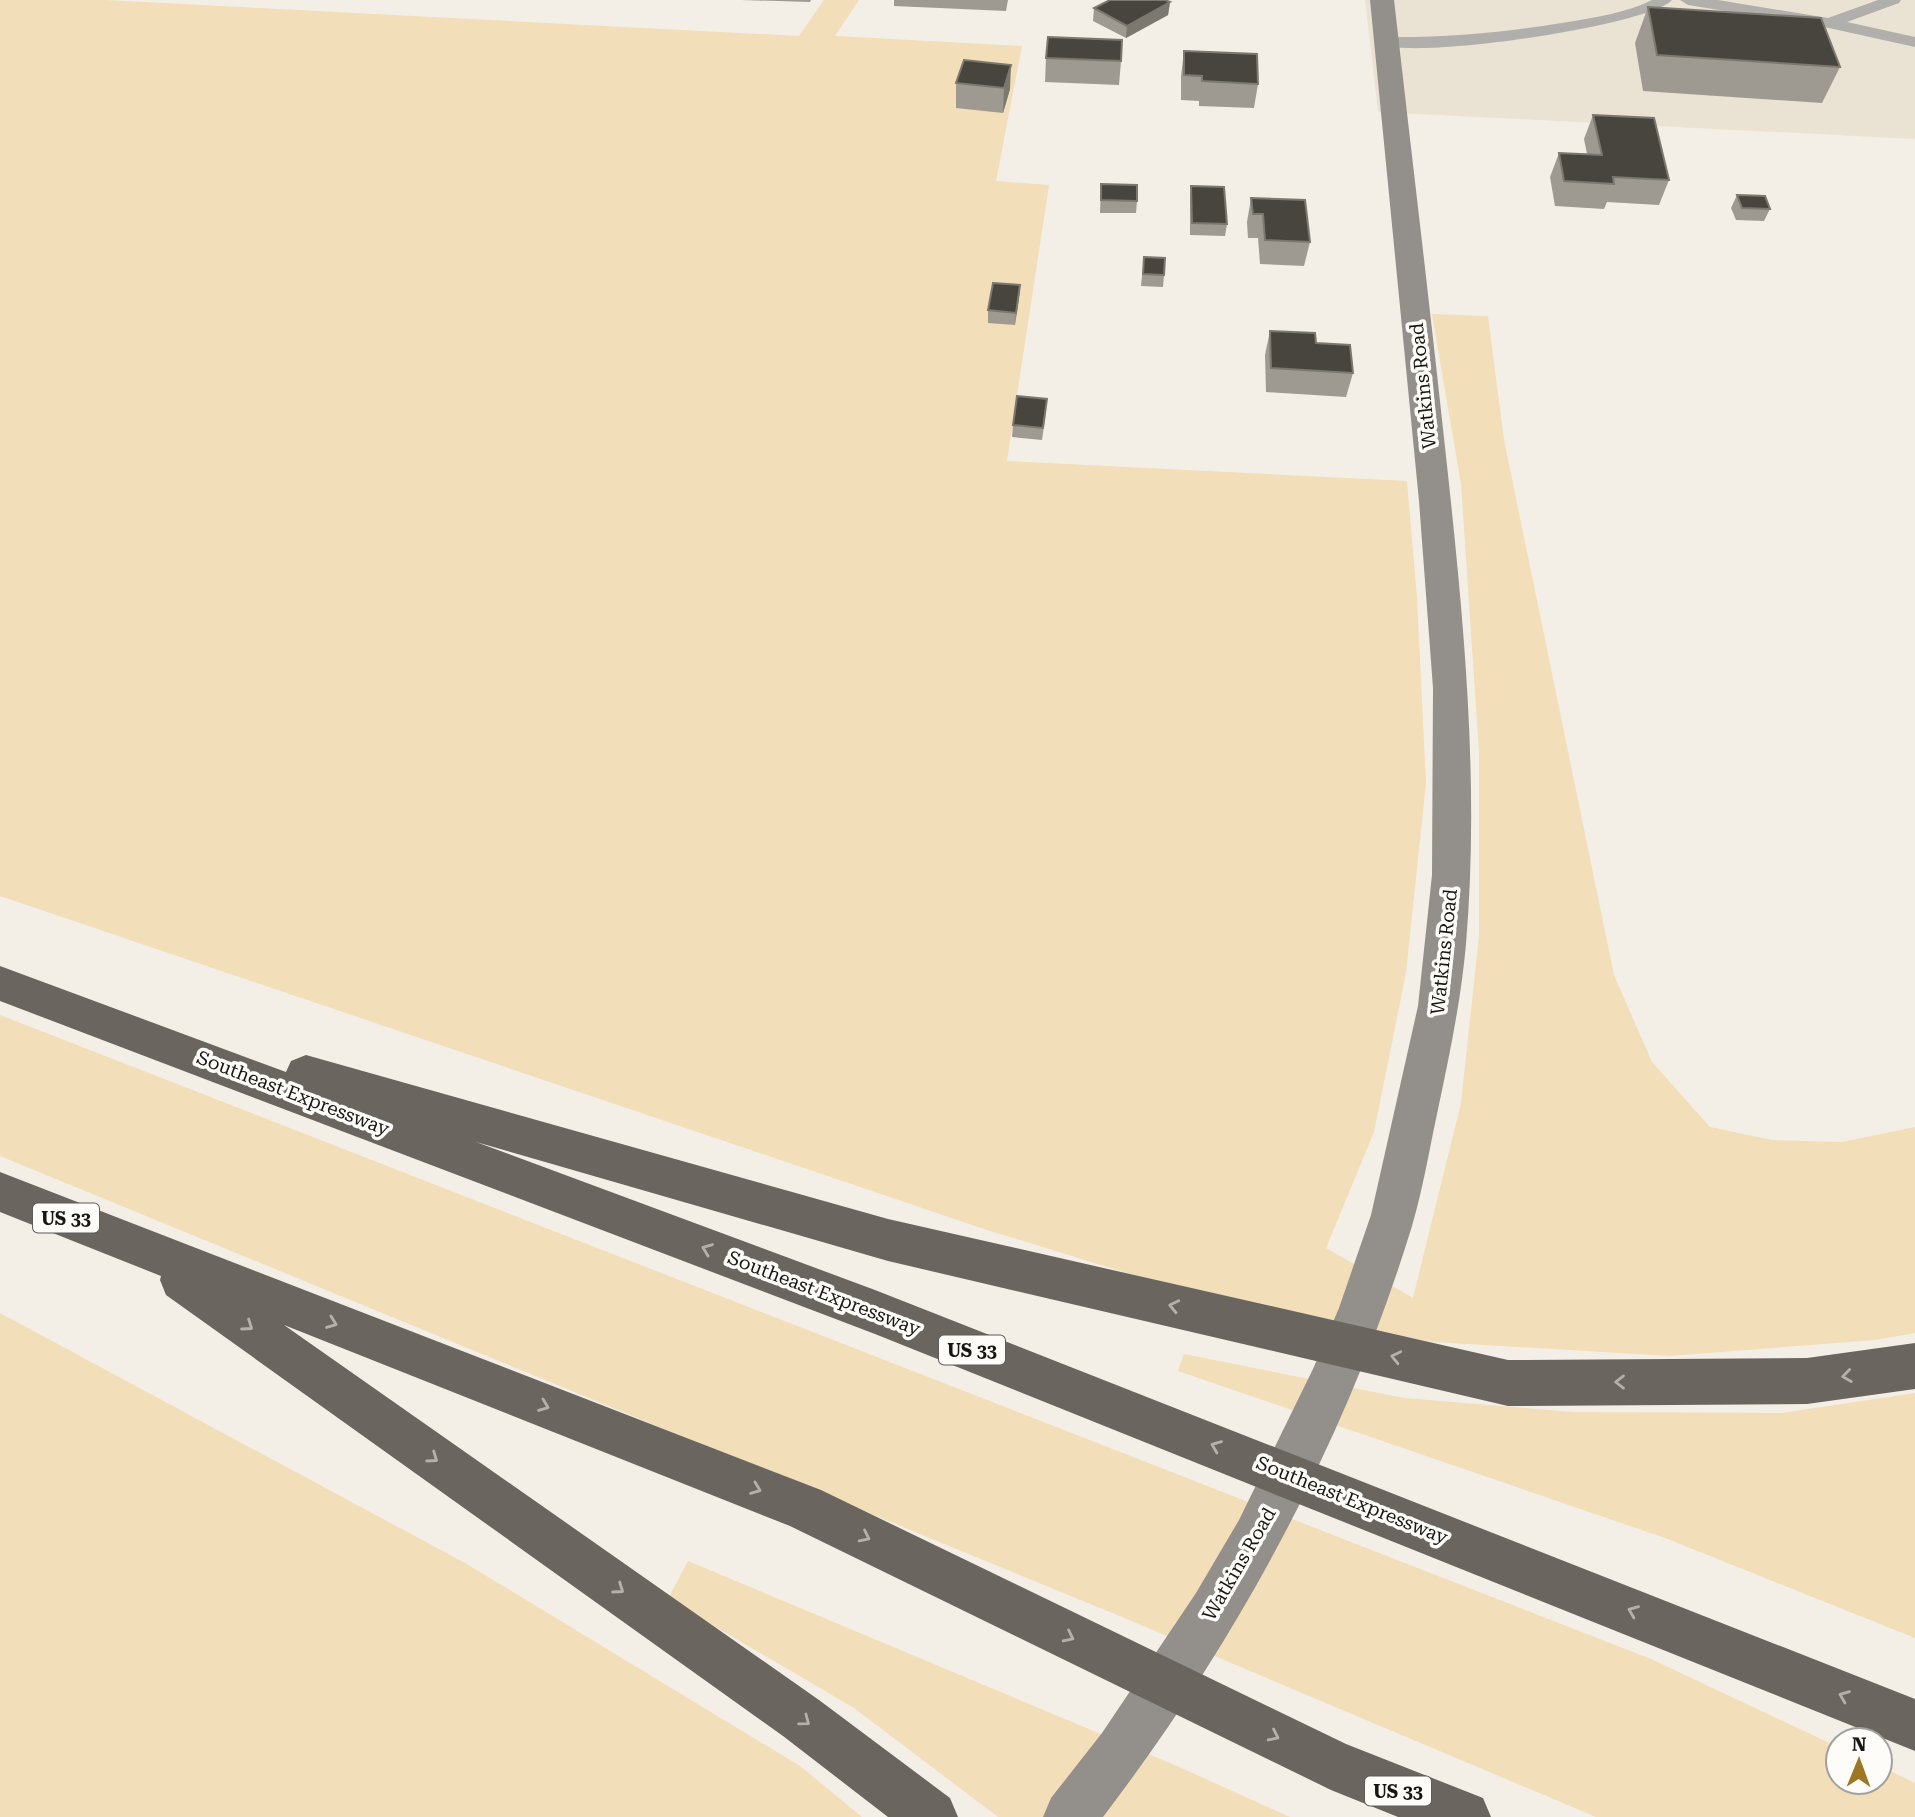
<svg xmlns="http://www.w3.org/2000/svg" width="1915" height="1817" viewBox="0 0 1915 1817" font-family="'Roboto Serif',serif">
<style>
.built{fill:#eae2d3}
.green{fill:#f2deb8}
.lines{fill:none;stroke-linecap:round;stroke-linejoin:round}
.lane{fill:#b1afac;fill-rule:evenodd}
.secondary{fill:#93908b;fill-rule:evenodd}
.highway{fill:#6a665f;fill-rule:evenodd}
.wall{fill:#9e9a92}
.shaded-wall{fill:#7b7870}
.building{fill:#48453e;stroke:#7b7870;stroke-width:2}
.oneway{stroke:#b4b1ac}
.labels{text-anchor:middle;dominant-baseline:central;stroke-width:7;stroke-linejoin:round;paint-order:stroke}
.shield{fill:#fefcf9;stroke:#5c5b58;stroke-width:2}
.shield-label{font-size:18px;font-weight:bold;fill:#171613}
.street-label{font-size:19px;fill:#171613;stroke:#fefcf9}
</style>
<rect width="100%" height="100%" fill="#f3efe6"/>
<!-- built -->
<polygon class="built" points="1365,0 1915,0 1915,139 1378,112"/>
<!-- green -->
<g class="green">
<polygon points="0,0 105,0 799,36 824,0 859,0 835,36 1022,46 996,181 1049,185 1007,461 1407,481 1417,598 1426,783 1406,973 1374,1132 1326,1248 1413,1298 1461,1103 1479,936 1479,752 1461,484 1432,314 1488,316 1504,440 1614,975 1652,1062 1710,1127 1772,1140 1842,1142 1915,1127 1915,1333 1875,1340 1669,1356 1434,1342 1247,1310 984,1229 0,896"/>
<polygon points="0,1015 1651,1659 1838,1747 1838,1782 1880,1782 1880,1766 1915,1783 1915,1817 1596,1817 1122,1617 0,1156"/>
<polygon points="0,1313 465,1563 800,1766 862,1817 0,1817"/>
<polygon points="1184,1354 1404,1398 1573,1412 1782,1413 1915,1393 1915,1638 1665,1538 1178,1371"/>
<polygon points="688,1561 1177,1766 1290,1817 998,1817 854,1708 668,1599"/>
</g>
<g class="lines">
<!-- lane -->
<g class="lane">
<path d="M 1652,0 L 1672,0 C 1650,26 1397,63 1378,42 L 1386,37 C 1447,38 1508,32 1568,22 C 1597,17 1626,13 1652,0 Z"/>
<polygon points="1680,0 1718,0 1828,18 1878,0 1901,0 1899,3 1847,22 1915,37 1915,47 1829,28 1688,5"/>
</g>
<!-- secondary -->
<path class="secondary" d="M 1370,0 L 1394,0 C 1411,149 1429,298 1445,447 C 1463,612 1480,778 1466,944 C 1461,1001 1449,1057 1437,1114 C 1429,1151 1423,1189 1412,1226 C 1347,1439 1238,1640 1103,1817 L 1043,1817 L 1051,1798 L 1102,1733 L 1196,1593 L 1239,1520 L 1313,1369 L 1339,1308 L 1371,1215 L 1418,1006 L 1432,875 L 1433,688 L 1419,501 Z"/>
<!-- highway -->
<g class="highway">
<polygon points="0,966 286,1072 291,1061 306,1055 888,1219 1508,1360 1807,1358 1915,1343 1915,1389 1807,1404 1508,1406 888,1261 476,1142 875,1290 1915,1699 1915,1751 875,1334 0,1001"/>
<polygon points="0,1172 821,1490 1346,1744 1483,1798 1491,1817 1398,1817 1331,1790 790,1526 284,1325 819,1700 950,1798 958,1817 888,1817 783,1736 166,1295 160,1280 161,1276 0,1212"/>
</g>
</g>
<!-- wall -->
<g class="wall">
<polygon points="741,0 811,0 810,2"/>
<polygon points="894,0 1008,0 1006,11 894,6"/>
<polygon points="1170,2 1168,15 1126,38 1093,21 1094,8"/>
<polygon points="1648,7 1840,67 1822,103 1643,91 1635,43"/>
<polygon points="1184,51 1258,84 1254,108 1199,106 1199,101 1181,100 1181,76"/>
<polygon points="1046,58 1121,61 1119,85 1045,82"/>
<polygon points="956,83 1010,89 1003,113 956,108"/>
<polygon points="1593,115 1669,180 1659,205 1607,202 1604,209 1555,206 1550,177 1559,153 1587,154 1584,139"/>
<polygon points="1101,184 1137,201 1136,213 1100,213"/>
<polygon points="1191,186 1227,224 1225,236 1190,235 1190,198"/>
<polygon points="1737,195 1770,209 1764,221 1736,220 1731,208"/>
<polygon points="1251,198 1310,242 1304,266 1260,264 1258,238 1248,238 1247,222"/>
<polygon points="1144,257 1164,275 1163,287 1141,286"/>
<polygon points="1020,285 1019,297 1015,325 988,323 988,310"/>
<polygon points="1270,331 1316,343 1353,373 1346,397 1266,392 1265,355"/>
<polygon points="1046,411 1042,440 1012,437 1013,425"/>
</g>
<!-- shaded-wall -->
<g class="shaded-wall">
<polygon points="1170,2 1168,15 1126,38 1127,26"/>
<polygon points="1011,65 1010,89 1003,113 1004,88"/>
<polygon points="1020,285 1019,297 1015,325 1016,313"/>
</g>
<!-- building -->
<g class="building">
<polygon points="1110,0 1165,0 1170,2 1127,26 1094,8"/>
<polygon points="1648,7 1821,18 1840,67 1657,55"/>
<polygon points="1048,37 1122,40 1121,61 1046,58"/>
<polygon points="1184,51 1257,54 1258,84 1202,81 1202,76 1184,75"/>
<polygon points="964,60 1011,65 1004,88 956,83"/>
<polygon points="1593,115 1654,118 1669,180 1613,177 1614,184 1564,181 1559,153 1602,155"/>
<polygon points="1101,184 1137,185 1137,201 1101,200"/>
<polygon points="1191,186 1224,187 1227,224 1192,223"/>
<polygon points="1737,195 1765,196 1770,209 1742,208"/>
<polygon points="1251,198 1305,200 1310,242 1265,240 1263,214 1253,214"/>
<polygon points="1144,257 1165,258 1164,275 1143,274"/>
<polygon points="993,283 1020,285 1016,313 988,310"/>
<polygon points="1270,331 1315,333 1316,343 1350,345 1353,373 1271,368"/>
<polygon points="1017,396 1047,399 1043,428 1013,425"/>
</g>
<!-- one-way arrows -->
<defs><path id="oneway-chevron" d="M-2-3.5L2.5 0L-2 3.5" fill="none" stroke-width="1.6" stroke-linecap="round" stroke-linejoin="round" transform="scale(1.75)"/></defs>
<g class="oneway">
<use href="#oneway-chevron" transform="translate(707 1249) rotate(-159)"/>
<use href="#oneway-chevron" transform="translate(1174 1306) rotate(-167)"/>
<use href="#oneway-chevron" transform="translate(332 1323) rotate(21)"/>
<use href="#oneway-chevron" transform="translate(248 1326) rotate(35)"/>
<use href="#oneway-chevron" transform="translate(1396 1357) rotate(-167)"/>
<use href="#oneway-chevron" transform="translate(1847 1376) rotate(172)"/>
<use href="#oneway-chevron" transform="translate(1620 1382) rotate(180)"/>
<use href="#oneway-chevron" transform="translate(544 1406) rotate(21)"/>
<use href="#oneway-chevron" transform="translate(1216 1446) rotate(-158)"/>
<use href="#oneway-chevron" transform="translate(433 1458) rotate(35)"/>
<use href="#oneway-chevron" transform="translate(756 1489) rotate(21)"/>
<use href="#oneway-chevron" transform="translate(865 1537) rotate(26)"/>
<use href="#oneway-chevron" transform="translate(619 1589) rotate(35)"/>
<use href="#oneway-chevron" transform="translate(1633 1611) rotate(-158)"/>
<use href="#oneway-chevron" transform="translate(1069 1637) rotate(26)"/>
<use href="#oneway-chevron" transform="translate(1844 1696) rotate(-158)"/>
<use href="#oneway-chevron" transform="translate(805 1721) rotate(37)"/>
<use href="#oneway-chevron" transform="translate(1274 1736) rotate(26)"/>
</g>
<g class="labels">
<!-- shield labels -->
<g class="shield">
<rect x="33" y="1203.5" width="66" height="29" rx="5"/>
<rect x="939" y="1335.5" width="66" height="29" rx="5"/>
<rect x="1365" y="1776.5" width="66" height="29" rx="5"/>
</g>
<g class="shield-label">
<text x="66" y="1218">US 33</text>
<text x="972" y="1350">US 33</text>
<text x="1398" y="1791">US 33</text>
</g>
<!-- street labels -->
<g class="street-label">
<text transform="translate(1423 386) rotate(-96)">Watkins Road</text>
<text transform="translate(1444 952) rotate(-84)">Watkins Road</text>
<text transform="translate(293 1093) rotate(21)">Southeast Expressway</text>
<text transform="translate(824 1293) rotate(21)">Southeast Expressway</text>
<text transform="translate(1352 1500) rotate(22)">Southeast Expressway</text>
<text transform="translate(1239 1564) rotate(-60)">Watkins Road</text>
</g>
</g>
<!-- north arrow -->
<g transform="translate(1859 1761) rotate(1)"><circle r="33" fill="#fefcf9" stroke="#a2a09d" stroke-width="2"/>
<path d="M0-5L12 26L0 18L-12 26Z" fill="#9d7723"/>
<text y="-10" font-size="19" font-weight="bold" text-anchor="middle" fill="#171613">N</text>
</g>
</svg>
